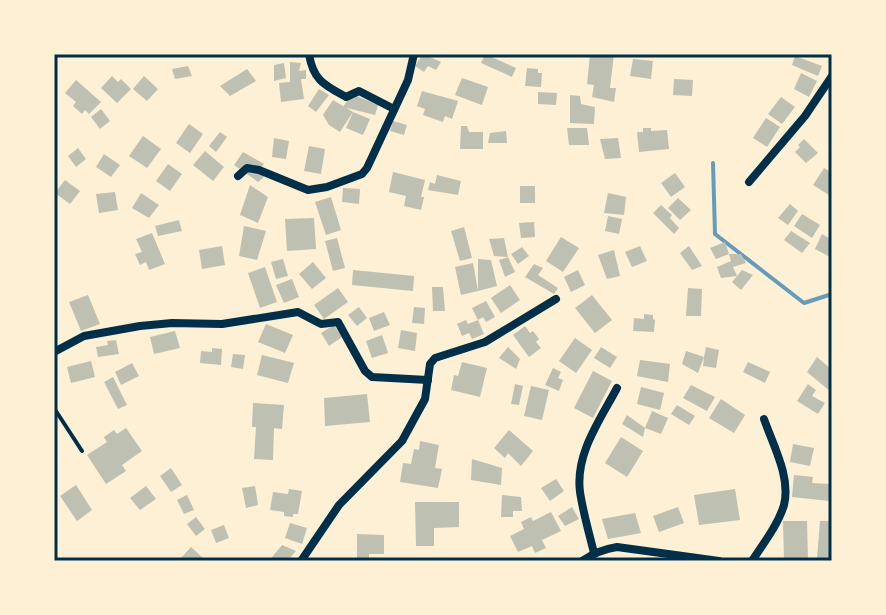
<svg xmlns="http://www.w3.org/2000/svg" width="886" height="615" viewBox="0 0 886 615" font-family="Figtree,sans-serif">
<style>
.lines{fill:none;stroke-linecap:round;stroke-linejoin:round}
.stream{stroke:#669bbc;stroke-width:4}
.building{fill:#bec0b2}
.service{stroke:#003049;stroke-width:4}
.minor{stroke:#003049;stroke-width:8}
.neatline{fill:none;stroke:#003049;stroke-width:3}
</style>
<rect width="100%" height="100%" fill="#fdf0d5"/>
<g class="lines">
<!-- stream -->
<polyline class="stream" points="713,163 715,234 804,303 832,294"/>
</g>
<!-- building -->
<g class="building">
<polygon points="423,54 441,62 436,70 428,66 424,72 415,66"/>
<polygon points="485,54 516,68 512,77 481,63"/>
<polygon points="590,54 614,54 610,88 616,88 614,102 592,97 594,85 587,84"/>
<polygon points="795,56 822,66 818,76 792,65"/>
<polygon points="633,59 653,61 651,79 630,76"/>
<polygon points="290,62 301,63 299,71 306,70 306,79 301,79 304,99 281,102 279,83 290,82"/>
<polygon points="284,63 286,78 274,81 274,65"/>
<polygon points="188,66 192,76 175,79 172,69"/>
<polygon points="527,68 538,69 538,73 542,73 541,87 525,86"/>
<polygon points="247,69 256,81 230,96 220,86"/>
<polygon points="801,73 817,81 809,97 794,89"/>
<polygon points="112,76 118,82 121,79 131,89 117,103 101,88"/>
<polygon points="144,76 158,89 147,101 133,89"/>
<polygon points="462,78 488,87 482,105 455,95"/>
<polygon points="674,79 693,80 692,96 673,95"/>
<polygon points="76,80 101,102 89,114 85,110 82,114 73,106 76,102 65,93"/>
<polygon points="319,89 329,95 316,112 308,106"/>
<polygon points="422,91 458,101 452,119 445,116 443,122 423,115 425,109 417,106"/>
<polygon points="538,92 557,93 556,105 538,104"/>
<polygon points="352,94 378,105 375,115 343,107"/>
<polygon points="570,95 580,96 581,104 595,107 594,124 570,123"/>
<polygon points="781,97 795,107 782,124 768,114"/>
<polygon points="333,100 353,112 340,132 329,125 323,115"/>
<polygon points="101,109 110,121 100,129 91,117"/>
<polygon points="353,112 370,119 363,135 346,128"/>
<polygon points="766,118 780,127 767,147 753,138"/>
<polygon points="393,121 407,125 404,135 390,131"/>
<polygon points="189,124 203,134 190,153 176,143"/>
<polygon points="461,126 467,126 469,132 483,132 483,149 460,149"/>
<polygon points="567,128 587,128 589,145 569,145"/>
<polygon points="643,128 651,128 651,131 667,130 669,149 639,152 637,132 643,132"/>
<polygon points="506,131 507,143 488,143 490,133"/>
<polygon points="220,132 227,137 216,152 209,146"/>
<polygon points="143,136 161,149 147,168 129,156"/>
<polygon points="274,138 289,141 286,159 272,157"/>
<polygon points="618,138 621,158 605,159 600,139"/>
<polygon points="804,139 818,153 806,163 795,152 800,147 798,145"/>
<polygon points="309,146 325,149 321,174 304,171"/>
<polygon points="78,148 86,159 76,167 68,156"/>
<polygon points="205,151 224,167 213,181 193,165"/>
<polygon points="243,152 264,164 259,170 264,177 258,182 234,165"/>
<polygon points="104,154 120,165 111,177 96,167"/>
<polygon points="168,164 182,174 170,191 156,181"/>
<polygon points="824,168 832,173 832,197 813,185"/>
<polygon points="393,172 425,180 421,197 424,197 421,210 404,206 406,196 389,192"/>
<polygon points="675,173 685,187 671,197 661,183"/>
<polygon points="437,175 461,181 458,195 428,190 430,182 435,184"/>
<polygon points="65,180 80,191 70,204 55,193"/>
<polygon points="250,185 268,197 258,223 240,215"/>
<rect x="520" y="186" width="15" height="17"/>
<polygon points="343,188 360,189 359,204 342,202"/>
<polygon points="115,192 118,210 99,213 96,194"/>
<polygon points="141,193 159,205 149,218 132,208"/>
<polygon points="608,193 626,197 624,215 604,213"/>
<polygon points="331,197 341,230 326,235 315,202"/>
<polygon points="678,198 691,210 680,220 668,208"/>
<polygon points="790,204 798,211 788,225 778,218"/>
<polygon points="661,205 672,215 670,218 679,228 674,234 653,213"/>
<polygon points="802,214 820,225 812,238 794,226"/>
<polygon points="608,216 622,219 619,234 605,231"/>
<polygon points="314,218 316,249 287,251 285,219"/>
<polygon points="179,220 182,231 158,236 155,226"/>
<polygon points="534,222 535,237 521,238 519,223"/>
<polygon points="244,226 266,231 257,260 239,256"/>
<polygon points="464,227 472,258 460,261 451,231"/>
<polygon points="791,231 810,243 802,253 784,240"/>
<polygon points="152,233 165,264 149,270 146,262 140,265 135,254 142,252 136,239"/>
<polygon points="822,234 832,240 832,258 815,249"/>
<polygon points="561,237 579,248 563,272 546,261"/>
<polygon points="337,238 345,268 333,271 325,241"/>
<polygon points="504,238 508,257 515,272 505,277 499,260 508,257 494,256 489,239"/>
<polygon points="725,242 729,254 716,259 710,248"/>
<polygon points="222,246 225,265 202,269 199,250"/>
<polygon points="640,246 647,261 632,267 625,252"/>
<polygon points="689,246 702,266 692,270 680,253"/>
<polygon points="522,247 529,256 518,264 511,254"/>
<polygon points="614,250 620,276 607,279 598,255"/>
<polygon points="729,254 741,254 746,263 733,267 737,276 721,278 717,267 731,261"/>
<polygon points="283,259 288,276 276,279 271,262"/>
<polygon points="478,259 491,260 497,286 478,291 461,295 455,267 473,263 478,291"/>
<polygon points="313,262 326,278 312,289 299,274"/>
<polygon points="534,264 543,268 538,275 558,288 554,294 525,277"/>
<polygon points="265,267 277,302 260,308 248,273"/>
<polygon points="353,270 414,276 413,291 352,285"/>
<polygon points="578,270 585,285 571,292 564,277"/>
<polygon points="742,270 753,275 741,290 732,282"/>
<polygon points="292,279 299,297 284,303 276,285"/>
<polygon points="510,285 520,300 501,313 491,298"/>
<polygon points="432,287 443,287 445,311 433,311"/>
<polygon points="338,288 348,302 324,319 314,305"/>
<polygon points="688,288 702,289 701,316 686,316"/>
<polygon points="88,295 100,324 81,331 69,302"/>
<polygon points="592,295 612,320 595,333 575,308"/>
<polygon points="486,301 495,317 486,322 483,317 478,320 472,308"/>
<polygon points="359,307 367,318 357,326 348,315"/>
<polygon points="414,307 425,308 424,324 412,323"/>
<polygon points="384,312 390,325 374,331 369,318"/>
<polygon points="644,314 653,315 653,319 655,320 654,332 633,331 634,318 644,319"/>
<polygon points="466,320 468,324 478,320 484,334 472,339 469,333 462,336 457,324"/>
<polygon points="266,324 293,335 285,353 258,342"/>
<polygon points="334,325 342,337 329,346 321,333"/>
<polygon points="525,326 530,333 533,331 539,339 536,342 541,348 529,357 513,335"/>
<polygon points="401,330 417,333 415,351 398,348"/>
<polygon points="175,331 180,348 154,354 150,337"/>
<polygon points="382,335 388,353 372,358 366,341"/>
<polygon points="575,338 592,350 576,373 559,361"/>
<polygon points="116,340 119,354 98,357 96,347 108,345 107,341"/>
<polygon points="508,347 520,359 516,369 499,358"/>
<polygon points="601,347 617,357 610,368 594,358"/>
<polygon points="706,347 719,350 716,368 703,366 704,357 698,373 682,364 686,351 704,357"/>
<polygon points="212,348 222,349 221,365 200,363 201,351 212,352"/>
<polygon points="233,354 245,355 243,369 231,367"/>
<polygon points="262,355 294,363 288,383 257,375"/>
<polygon points="817,357 832,370 831,392 807,372"/>
<polygon points="640,360 670,364 668,382 637,376"/>
<polygon points="91,361 95,377 71,383 67,367"/>
<polygon points="462,362 487,368 480,397 451,390 454,375 458,376"/>
<polygon points="748,362 770,372 765,383 743,372"/>
<polygon points="132,363 139,376 121,385 115,372"/>
<polygon points="553,368 561,372 558,378 563,380 559,391 545,385"/>
<polygon points="593,371 612,381 593,418 574,408"/>
<polygon points="113,377 127,405 118,409 104,382"/>
<polygon points="515,384 523,386 519,405 511,404"/>
<polygon points="808,384 816,390 812,396 825,403 818,414 797,401"/>
<polygon points="691,385 715,397 707,411 683,398"/>
<polygon points="531,386 549,390 542,420 524,416"/>
<polygon points="641,387 664,393 660,410 637,404"/>
<polygon points="367,394 370,422 325,426 324,398"/>
<polygon points="721,399 745,415 734,433 709,418"/>
<polygon points="253,403 284,405 282,429 274,428 273,460 254,459 256,427 252,427"/>
<polygon points="677,405 695,416 689,425 671,414"/>
<polygon points="652,411 668,418 661,434 645,428"/>
<polygon points="627,415 645,428 643,437 622,424"/>
<polygon points="126,428 142,451 122,465 126,471 106,484 87,455 107,442 104,437 114,430 117,434"/>
<polygon points="509,430 533,451 521,466 508,453 505,458 494,448"/>
<polygon points="621,437 643,451 627,477 605,463"/>
<polygon points="420,441 439,445 435,468 442,469 438,488 400,482 403,463 411,464 414,449 419,450"/>
<polygon points="793,444 814,448 810,466 790,462"/>
<polygon points="472,459 502,468 501,485 471,480"/>
<polygon points="171,468 182,485 171,492 160,476"/>
<polygon points="794,475 813,477 812,483 830,484 830,501 792,497"/>
<polygon points="556,479 564,491 550,501 541,488"/>
<polygon points="76,485 92,510 77,521 60,496"/>
<polygon points="146,486 156,499 140,510 130,498"/>
<polygon points="255,486 258,505 246,508 242,488"/>
<polygon points="289,489 302,491 298,514 293,514 293,517 284,516 284,512 270,510 273,492 288,494"/>
<polygon points="735,489 740,520 699,525 694,495"/>
<polygon points="187,495 194,510 184,514 177,500"/>
<polygon points="502,495 521,497 522,511 513,511 513,517 501,517"/>
<polygon points="415,502 459,502 459,527 434,528 434,546 416,546"/>
<polygon points="572,507 579,519 565,526 558,516"/>
<polygon points="678,507 684,523 659,532 653,516"/>
<polygon points="551,512 561,531 542,540 546,548 535,553 532,546 518,552 510,536 524,529 521,522 531,517 533,521"/>
<polygon points="635,513 641,533 608,539 602,519"/>
<polygon points="196,517 205,529 196,536 187,524"/>
<polygon points="783,521 807,521 808,559 784,559"/>
<polygon points="820,521 832,521 832,559 817,558"/>
<polygon points="290,523 307,528 302,544 285,538"/>
<polygon points="224,525 229,538 216,543 211,530"/>
<polygon points="357,534 384,535 384,554 369,554 369,558 357,558"/>
<polygon points="282,545 296,551 287,561 269,561"/>
<polygon points="191,547 204,559 203,561 185,561 181,558"/>
</g>
<g class="lines">
<!-- service -->
<polyline class="service" points="54,408 82,451"/>
<!-- minor -->
<g class="minor">
<path d="M 309,54 C 313,80 324,85 346,97 L 359,91 L 394,109"/>
<polyline points="238,176 247,168 259,170 308,190 327,187 362,174 367,168 408,80 414,54"/>
<polyline points="749,182 805,116 832,76"/>
<polyline points="54,352 84,336 140,326 172,323 222,324 298,312 321,324 338,322 365,371 372,377 428,380"/>
<path d="M 594,553 C 589,533 583,512 580,492 C 575,454 600,420 617,388"/>
<polyline points="301,561 339,505 402,441 425,399 430,364 435,358 485,342 556,299"/>
<path d="M 582,561 C 594,553 603,549 617,547 L 719,561"/>
<path d="M 752,561 C 763,544 778,525 784,505 C 791,477 773,445 764,419"/>
</g>
</g>
<!-- border -->
<rect width="886" height="615" fill="none" stroke="#fdf0d5" stroke-width="112"/>
<rect x="56" y="56" width="774" height="503" class="neatline"/>
</svg>
